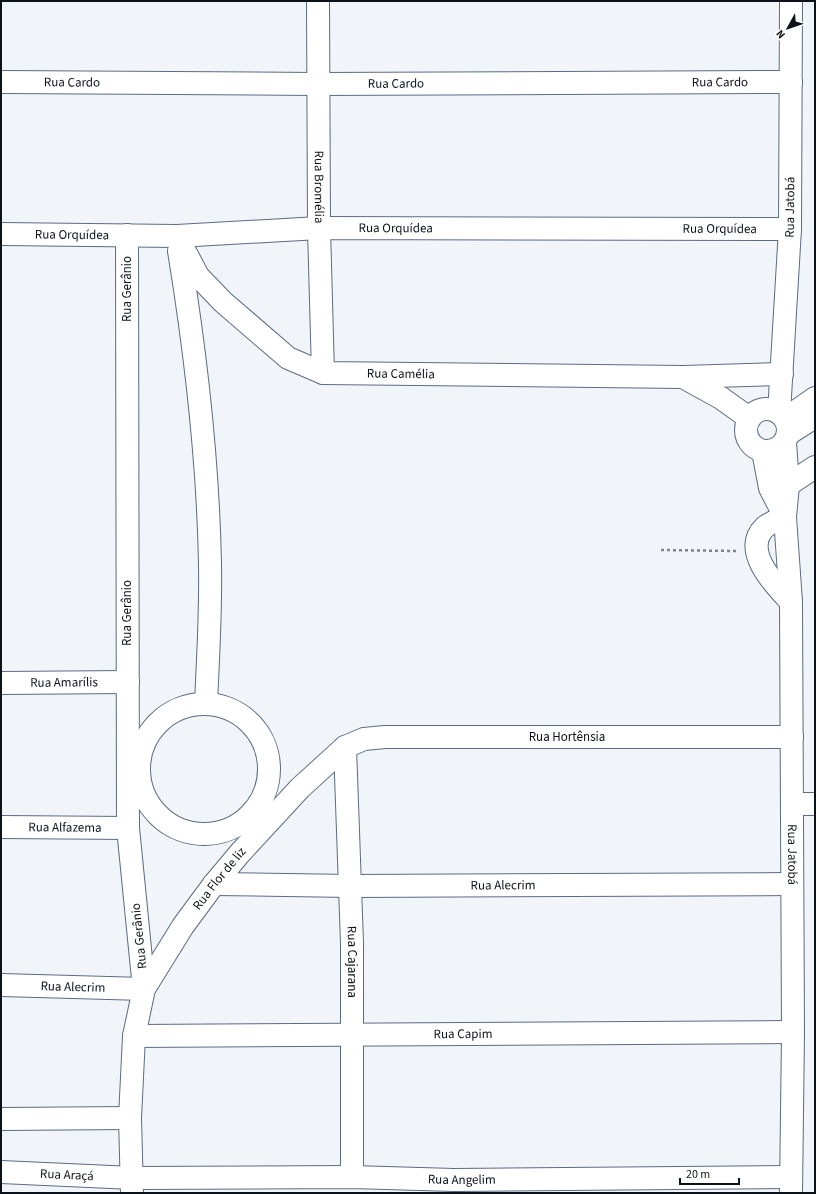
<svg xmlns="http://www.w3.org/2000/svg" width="816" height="1194" viewBox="0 0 816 1194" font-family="'Source Sans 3',sans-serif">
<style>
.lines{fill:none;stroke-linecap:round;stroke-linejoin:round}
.minor-casing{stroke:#5b6b81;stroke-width:24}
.path{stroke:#7e8389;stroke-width:2.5;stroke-dasharray:3 3;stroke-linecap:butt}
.minor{stroke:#fff;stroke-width:22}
.labels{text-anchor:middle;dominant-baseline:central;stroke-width:4;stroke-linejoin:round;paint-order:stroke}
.street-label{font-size:13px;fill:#0c121a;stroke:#fff}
</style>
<rect width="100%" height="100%" fill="#f1f5fa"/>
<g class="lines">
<!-- minor casing -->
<g class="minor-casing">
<g id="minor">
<path id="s1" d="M 318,1 L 319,228 L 323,373"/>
<path id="s2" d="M 1,82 L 317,84 L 791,82"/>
<path id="s3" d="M 1,234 L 177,236 L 319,228 L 790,229"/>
<path id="s4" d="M 177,236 L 198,276 L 223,302 L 288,358 L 323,373 L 683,377 L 782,374"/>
<path d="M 179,251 C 196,355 208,459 210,564 C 211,611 208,657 206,704"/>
<polyline points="683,377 721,398 749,418"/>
<circle cx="767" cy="430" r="21"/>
<path id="s5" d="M 779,413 L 790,229 L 791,1"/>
<polyline points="785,419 815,398"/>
<polyline points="788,434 815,417"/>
<path id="s6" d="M 785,442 L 788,485 L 785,517 L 791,602 L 793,1032 L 791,1193"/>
<polyline points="763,451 770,488 785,517"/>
<polyline points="788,485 815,467"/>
<path d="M 785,517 C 778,520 771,522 765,527 C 740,550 776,586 791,602"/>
<path id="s7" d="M 1,683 L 128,682"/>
<circle cx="204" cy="769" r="65"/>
<path id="s8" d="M 345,747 L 352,943 L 352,1177"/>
<polyline points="792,804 815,804"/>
<path id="s9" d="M 1,827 L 128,828"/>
<path id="s10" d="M 214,884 L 351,886 L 792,884"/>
<path id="s11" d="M 1,985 L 144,989 L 128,828 L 127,235"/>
<path id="s12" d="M 134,1036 L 793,1032"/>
<polyline points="1,1119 130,1118"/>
<path id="s13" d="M 1,1172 L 133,1178 L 352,1177 L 454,1180 L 791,1177"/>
<path id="s14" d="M 132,1193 L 130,1118 L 134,1036 L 144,989 L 183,926 L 214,884 L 240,853 L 300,788 L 345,747 L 364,739 L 385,737 L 792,737"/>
</g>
</g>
<!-- path -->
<polyline class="path" points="661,550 736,551"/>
<!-- minor -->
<use href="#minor" class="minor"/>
</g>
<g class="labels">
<!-- street labels -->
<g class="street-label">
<text stroke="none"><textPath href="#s2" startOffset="719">Rua Cardo</textPath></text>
<text stroke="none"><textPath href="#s2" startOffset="71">Rua Cardo</textPath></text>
<text stroke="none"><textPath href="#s2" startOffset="395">Rua Cardo</textPath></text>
<text stroke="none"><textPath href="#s1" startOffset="186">Rua Bromélia</textPath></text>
<text stroke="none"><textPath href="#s5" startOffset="206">Rua Jatobá</textPath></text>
<text stroke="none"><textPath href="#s3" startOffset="395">Rua Orquídea</textPath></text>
<text stroke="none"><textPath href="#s3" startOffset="719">Rua Orquídea</textPath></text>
<text stroke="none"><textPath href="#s3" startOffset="71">Rua Orquídea</textPath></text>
<text transform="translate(127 289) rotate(-90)">Rua Gerânio</text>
<text stroke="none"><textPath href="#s4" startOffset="283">Rua Camélia</textPath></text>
<text transform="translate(127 613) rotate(-90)">Rua Gerânio</text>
<text stroke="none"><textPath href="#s7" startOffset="63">Rua Amarílis</textPath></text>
<text stroke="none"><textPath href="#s14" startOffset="745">Rua Hortênsia</textPath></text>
<text stroke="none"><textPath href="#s9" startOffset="64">Rua Alfazema</textPath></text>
<text stroke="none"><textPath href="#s6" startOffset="413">Rua Jatobá</textPath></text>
<text stroke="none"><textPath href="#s14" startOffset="339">Rua Flor de liz</textPath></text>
<text stroke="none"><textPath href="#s10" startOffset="289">Rua Alecrim</textPath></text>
<text transform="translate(139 936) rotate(-96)">Rua Gerânio</text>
<text stroke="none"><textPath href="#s8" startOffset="215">Rua Cajarana</textPath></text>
<text stroke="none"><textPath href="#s11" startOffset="72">Rua Alecrim</textPath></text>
<text stroke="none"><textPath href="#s12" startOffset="329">Rua Capim</textPath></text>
<text stroke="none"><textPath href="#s13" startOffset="66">Rua Araçá</textPath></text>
<text stroke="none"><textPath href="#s13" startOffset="461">Rua Angelim</textPath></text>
</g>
</g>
<!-- border -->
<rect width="816" height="1194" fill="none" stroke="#0c121a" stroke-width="4"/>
<!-- north arrow -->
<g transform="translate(788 28) rotate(230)" stroke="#ffffff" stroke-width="3" paint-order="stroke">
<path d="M0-3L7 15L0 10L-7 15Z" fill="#0c121a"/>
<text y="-6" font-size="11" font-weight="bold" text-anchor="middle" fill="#0c121a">N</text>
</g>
<!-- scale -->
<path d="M680 1178v6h59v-6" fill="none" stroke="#0c121a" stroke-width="2"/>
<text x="686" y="1178" font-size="12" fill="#0c121a" stroke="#ffffff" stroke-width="3" paint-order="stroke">20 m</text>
</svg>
